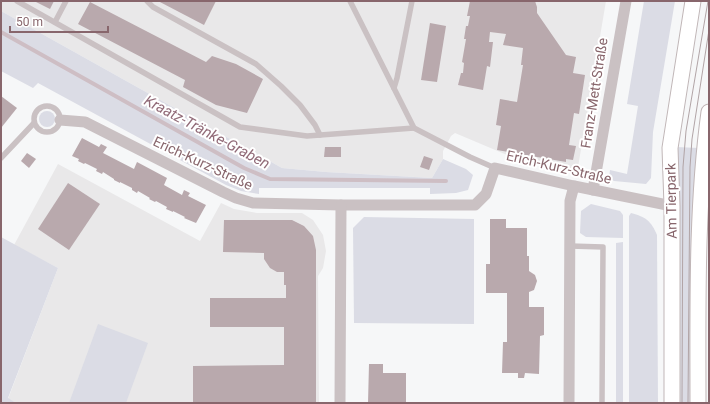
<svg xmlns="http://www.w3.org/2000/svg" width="710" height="404" viewBox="0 0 710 404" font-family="Roboto,sans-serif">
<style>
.built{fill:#e9e8e9}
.green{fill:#dbdce5}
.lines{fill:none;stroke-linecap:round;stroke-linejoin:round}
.stream{stroke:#cebec4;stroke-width:4}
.building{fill:#b9a9ad}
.secondary-casing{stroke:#c0b6b7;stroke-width:17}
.lane{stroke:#cac1c3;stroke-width:5.5}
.street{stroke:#cac1c3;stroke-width:11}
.secondary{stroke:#fff;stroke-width:15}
.tram{stroke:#b1a4a6;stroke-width:1}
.labels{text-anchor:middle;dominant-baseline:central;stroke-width:4;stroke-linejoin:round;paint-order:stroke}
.street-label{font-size:14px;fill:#88666c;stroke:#fff}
.water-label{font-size:15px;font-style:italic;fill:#926c79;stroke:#fff}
</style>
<rect width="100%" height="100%" fill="#f6f7f8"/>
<!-- built -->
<g class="built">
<polygon points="1,1 606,1 577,173 514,158 455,133 451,136 443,151 443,159 432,178 326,172 282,168 1,11"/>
<polygon points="58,164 200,241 221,203 234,209 257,213 302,213 313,220 323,235 326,251 323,268 318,276 319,403 16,403 8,399 58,268 14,245"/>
</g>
<!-- green -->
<g class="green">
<polygon points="644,1 675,1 653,132 651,178 646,184 614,181 609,178 610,170 627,174 638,106 627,104"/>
<polygon points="1,11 282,168 326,172 432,178 443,159 466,169 473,175 468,190 456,193 430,194 430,188 259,188 259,194 241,191 226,185 38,83 33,88 1,71"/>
<circle cx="47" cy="119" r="8"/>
<polygon points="676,147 699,148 691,403 677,403"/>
<polygon points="591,204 620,211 623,215 623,238 586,237 580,233 581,211"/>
<path d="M 631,213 C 646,217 651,221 657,235 L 658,403 L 629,403 L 629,216 Z"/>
<polygon points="364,217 474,219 474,324 354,323 353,228"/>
<polygon points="1,237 58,268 8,398 16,403 1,403"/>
<polygon points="623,242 623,403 616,403 616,243"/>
<polygon points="98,324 148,343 126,403 69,403"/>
</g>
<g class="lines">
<!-- stream -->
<polyline class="stream" points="1,32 244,168 270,179 446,181"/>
</g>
<!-- building -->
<g class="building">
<polygon points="34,1 54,1 50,9"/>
<polygon points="158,1 216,1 204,25"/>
<polygon points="470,1 535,1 537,7 537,13 566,55 576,57 573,73 585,75 579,114 574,113 569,145 576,146 573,160 566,159 566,162 497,150 501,126 496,125 500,99 517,102 523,65 521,65 523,48 503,45 506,34 490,32 489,42 493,42 490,67 487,66 483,90 458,85 461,73 463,73 464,63 462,62 466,39 464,39 466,26 468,26 470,16 467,16"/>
<polygon points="90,2 206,62 212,56 236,64 263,79 247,113 216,105 183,87 185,80 78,24"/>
<polygon points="430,23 446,26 437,82 421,80"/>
<polygon points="1,96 17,108 1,128"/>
<polygon points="82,138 99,147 101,144 107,147 103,153 134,169 137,162 167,178 164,185 182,195 184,190 190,193 188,196 206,205 196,223 184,218 185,217 173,211 173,212 166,209 167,207 156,201 155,202 149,199 150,198 138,191 137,193 132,190 132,188 120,182 120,183 114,180 114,179 103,172 102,174 96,171 97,169 85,163 84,164 78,161 79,159 72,156"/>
<polygon points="325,147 341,147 341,157 324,157"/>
<polygon points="27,153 36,159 29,168 21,161"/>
<polygon points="424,156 433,159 429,170 420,167"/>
<polygon points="68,183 100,204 69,250 38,229"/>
<polygon points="490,219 506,219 506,228 527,228 527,256 529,256 529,271 535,275 537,281 534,290 529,292 529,307 544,307 544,335 540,336 539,374 525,373 524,378 518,378 518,373 502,373 503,342 507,342 507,293 486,293 486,264 490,264"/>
<polygon points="224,220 292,220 304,226 313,236 316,250 316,403 193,403 193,366 284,365 284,327 210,327 210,298 286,298 286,285 284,285 284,272 277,272 270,268 264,259 264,253 223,252"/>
<polygon points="369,364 383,364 383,373 406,373 406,402 401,402 401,403 368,403"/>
</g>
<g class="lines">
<!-- secondary casing -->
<g class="secondary-casing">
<g id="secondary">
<polyline points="672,403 672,206 670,148 693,1"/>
<path d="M 698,403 C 698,306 696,208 709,112"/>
</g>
</g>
<!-- lane -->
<g class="lane">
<polyline points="17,1 240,127 307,136 414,128"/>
<polyline points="147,1 153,7 256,64 281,86 300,105 315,125 320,135"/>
<polyline points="350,1 414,128 470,157 495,168"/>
<polyline points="55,22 66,1"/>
<polyline points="394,88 397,78 412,1"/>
<circle cx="47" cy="119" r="13"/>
<polyline points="1,158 34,123"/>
<polyline points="570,246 603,247 602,403"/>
</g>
<!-- street -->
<g class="street">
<polyline points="60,120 85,122 223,192 236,198 253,203 341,205 475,205 486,194 495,168 574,186 672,206"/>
<polyline points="593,190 626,1"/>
<polyline points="340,403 341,205"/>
<polyline points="569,403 570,201 574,186"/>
</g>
<!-- secondary -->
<use href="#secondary" class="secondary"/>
<!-- tram -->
<g class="tram">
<polyline points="682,403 683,167 686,131 708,1"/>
<polyline points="688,403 690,167 692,139 709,30"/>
</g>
</g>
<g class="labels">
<!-- street labels -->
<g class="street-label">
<text transform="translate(594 93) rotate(-81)">Franz-Mett-Straße</text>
<text transform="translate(203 163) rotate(25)">Erich-Kurz-Straße</text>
<text transform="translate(559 167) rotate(13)">Erich-Kurz-Straße</text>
<text transform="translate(671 201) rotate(-91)">Am Tierpark</text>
</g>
<!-- water labels -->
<g class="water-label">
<text transform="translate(207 132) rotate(28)">Kraatz-Tränke-Graben</text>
</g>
</g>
<!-- border -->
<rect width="710" height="404" fill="none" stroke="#88666c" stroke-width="4"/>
<!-- scale -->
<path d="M10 26v6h98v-6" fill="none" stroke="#88666c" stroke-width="2"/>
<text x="16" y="26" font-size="12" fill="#88666c" stroke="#ffffff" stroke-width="3" paint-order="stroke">50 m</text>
</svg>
